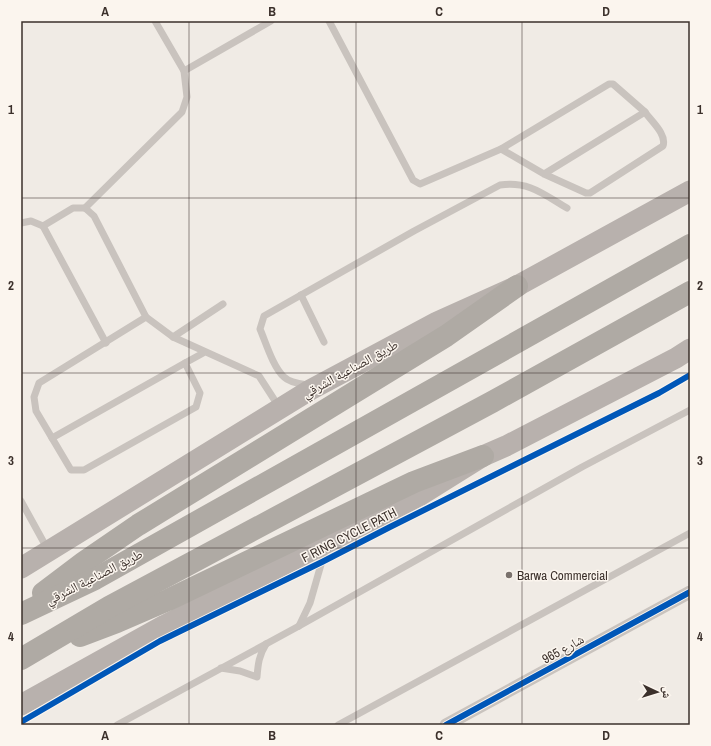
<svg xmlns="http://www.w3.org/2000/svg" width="711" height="746" viewBox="0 0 711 746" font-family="'Archivo Narrow','Noto Naskh Arabic',sans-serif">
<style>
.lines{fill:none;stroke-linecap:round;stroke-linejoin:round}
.lane{stroke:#c9c3be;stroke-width:7}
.street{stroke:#c9c3be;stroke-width:13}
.primary{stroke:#b8b1ad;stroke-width:21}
.highway{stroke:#afaaa4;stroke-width:22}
.cycleway-casing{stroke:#fbf5ee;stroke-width:8}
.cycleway{stroke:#0057b8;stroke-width:6}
.grid{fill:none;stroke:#3b302b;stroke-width:1;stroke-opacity:0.55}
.poi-dot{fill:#7a716c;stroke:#fbf5ee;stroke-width:1.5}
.labels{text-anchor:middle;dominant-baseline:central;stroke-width:3;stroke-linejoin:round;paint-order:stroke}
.street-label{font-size:13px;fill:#3b302b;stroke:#fbf5ee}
.poi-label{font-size:13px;fill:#3b302b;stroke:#fbf5ee;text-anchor:start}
.neatline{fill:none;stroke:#3b302b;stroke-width:1.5}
.grid-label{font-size:13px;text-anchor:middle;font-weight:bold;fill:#3b302b}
</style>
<rect width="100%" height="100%" fill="#f0ebe5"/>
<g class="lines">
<!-- lane -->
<g class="lane">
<path d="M 329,21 L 413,180 L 420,184 L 501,149 L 544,174 L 586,193 L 590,193 L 663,146 C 667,134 651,121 645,112 L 544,174"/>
<polyline points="184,71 271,21"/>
<polyline points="501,149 609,84 613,84 645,112"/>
<polyline points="85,208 182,112 187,97 184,71 155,21"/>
<polyline points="21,223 31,221 43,226 73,208 85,208 94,216 146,317"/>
<polyline points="43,226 106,343"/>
<polyline points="301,295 324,342"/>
<polyline points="173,337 223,304"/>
<polyline points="205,352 185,363 200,393 196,407 84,470 71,470 36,411 34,397 39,383 146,317 173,337 259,376 279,407"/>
<path d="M 308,385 C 301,384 290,383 284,377 C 273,367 266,343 260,329 L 264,316 L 414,231 L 500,185 C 529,181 543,194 567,208"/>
<polyline points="52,438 185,363"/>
<polyline points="21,501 48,550"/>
<polyline points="299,626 310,603 326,547"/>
<path d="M 221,668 L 240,671 L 257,677 C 258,664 259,655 266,644"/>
<polyline points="117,725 299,626 582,467 690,410"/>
<polyline points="338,725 690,533"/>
</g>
<!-- street -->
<polyline class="street" points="446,725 690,592"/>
<!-- primary -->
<g class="primary">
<polyline points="21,568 310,390 437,322 517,286 690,191"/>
<polyline points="21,705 165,625 419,496 483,456 506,446 676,358 690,349"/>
</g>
<!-- highway -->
<g class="highway">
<polyline points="43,593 84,562 138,525 446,336 517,286"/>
<polyline points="21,614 95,579 690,245"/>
<polyline points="80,636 117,622 168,600 414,482 483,456"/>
<polyline points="21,659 109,607 492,402 690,292"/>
</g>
<!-- cycleway casing -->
<g class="cycleway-casing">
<g id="cycleway">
<polyline points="21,722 160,641 322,562 390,527 659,393 690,375"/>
<polyline points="446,725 690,592"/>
</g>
</g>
<!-- cycleway -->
<use href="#cycleway" class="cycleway"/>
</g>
<!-- grid -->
<path class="grid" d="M 189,21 L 189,725M 356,21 L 356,725M 522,21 L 522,725M 21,198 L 690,198M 21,373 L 690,373M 21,548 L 690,548"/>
<!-- markers -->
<circle class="poi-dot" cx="509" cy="575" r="4"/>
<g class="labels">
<!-- street labels -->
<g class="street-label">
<text transform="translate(350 369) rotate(-29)">طريق الصناعية الشرقي</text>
<text transform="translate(349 535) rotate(-27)">F RING CYCLE PATH</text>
<text transform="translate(94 577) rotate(-27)">طريق الصناعية الشرقي</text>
<text transform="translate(563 649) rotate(-29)">شارع 965</text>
</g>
<!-- poi labels -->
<g class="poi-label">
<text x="517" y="575">Barwa Commercial</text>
</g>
</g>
<!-- border -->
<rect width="711" height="746" fill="none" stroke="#fbf5ee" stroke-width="44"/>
<!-- north arrow -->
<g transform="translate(657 692) rotate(94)" stroke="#fbf5ee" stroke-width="3" paint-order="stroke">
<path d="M0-3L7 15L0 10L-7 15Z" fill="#3b302b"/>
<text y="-6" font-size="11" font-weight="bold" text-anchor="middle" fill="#3b302b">ش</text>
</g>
<rect x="22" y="22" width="667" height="702" class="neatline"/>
<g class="grid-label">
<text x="105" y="16">A</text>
<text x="272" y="16">B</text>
<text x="439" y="16">C</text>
<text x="606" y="16">D</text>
<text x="11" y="114">1</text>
<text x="700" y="114">1</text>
<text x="11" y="290">2</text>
<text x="700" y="290">2</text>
<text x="11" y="465">3</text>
<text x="700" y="465">3</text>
<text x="11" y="641">4</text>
<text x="700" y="641">4</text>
<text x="105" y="740">A</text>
<text x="272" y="740">B</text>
<text x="439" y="740">C</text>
<text x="606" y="740">D</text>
</g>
</svg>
